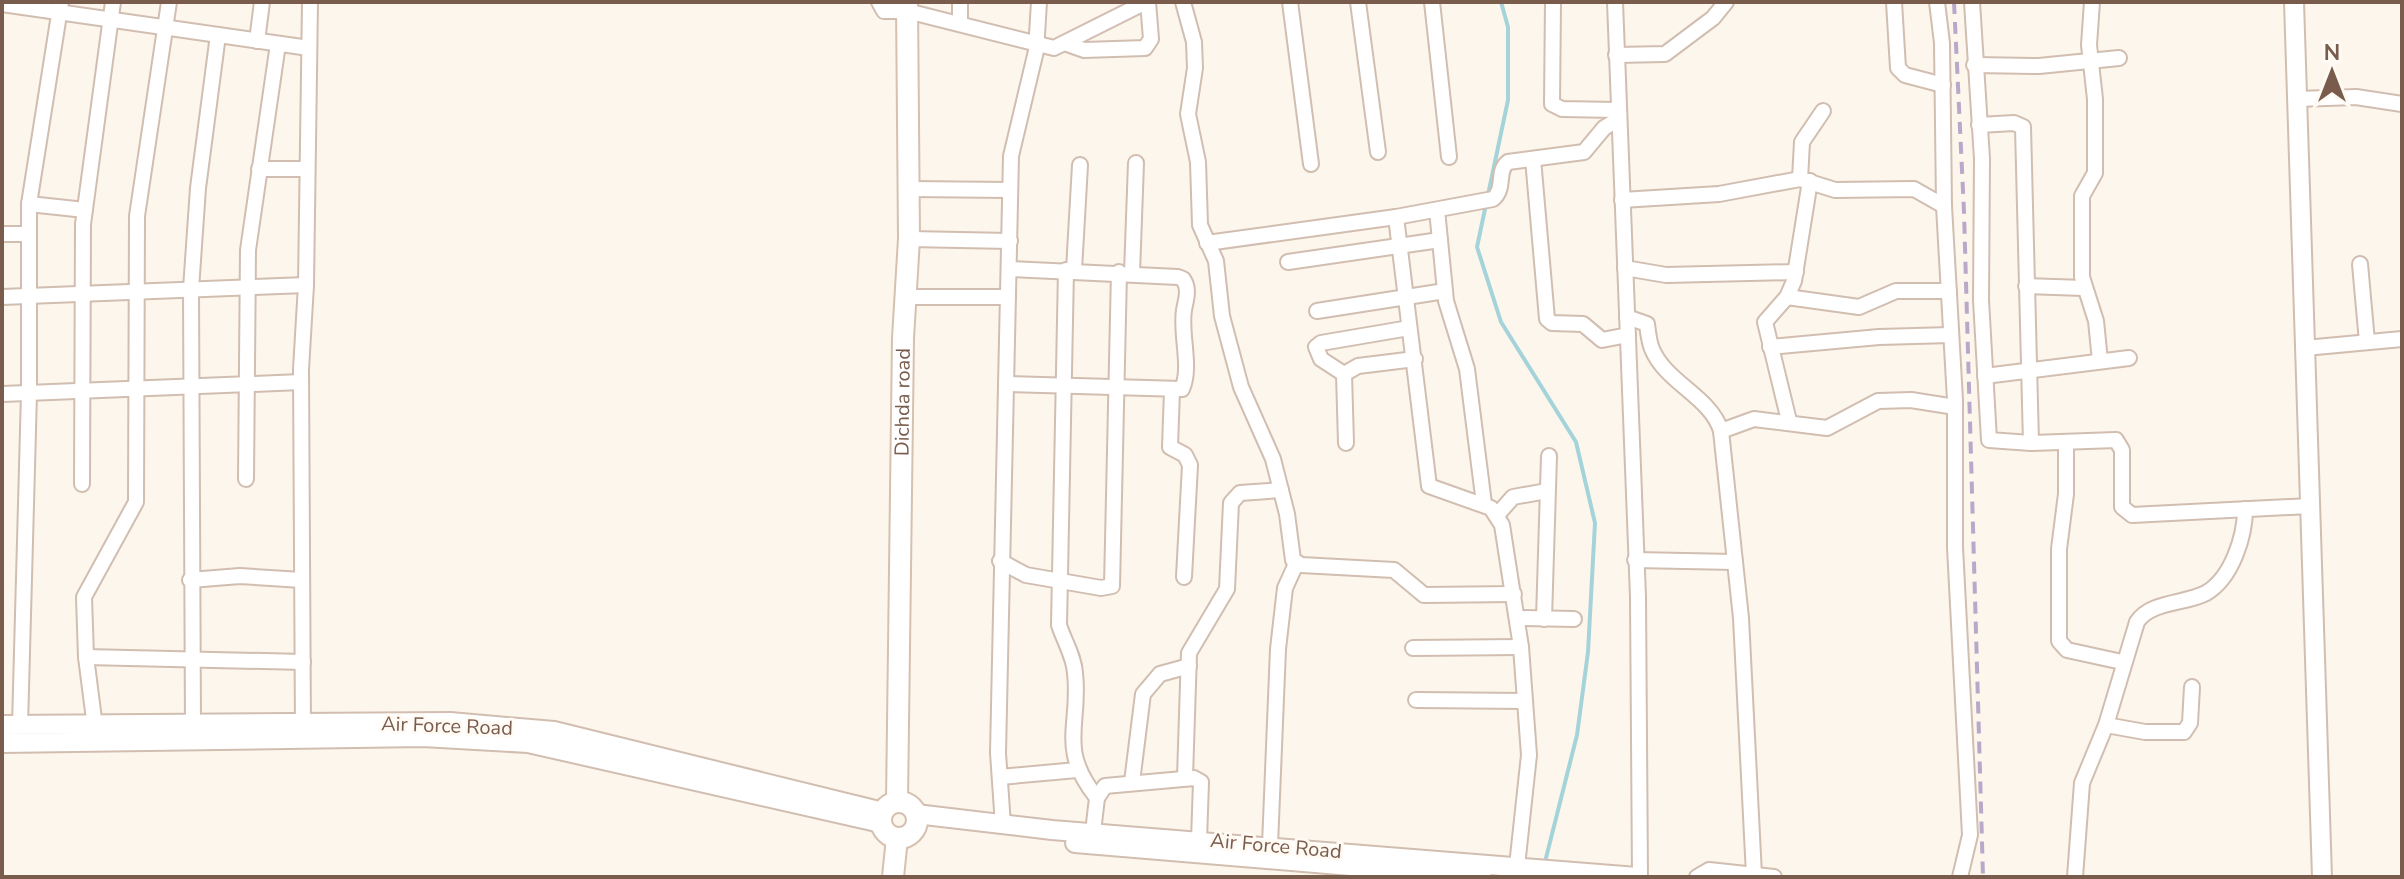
<svg xmlns="http://www.w3.org/2000/svg" width="2404" height="879" viewBox="0 0 2404 879" font-family="'Nunito Sans',sans-serif">
<style>
.lines{fill:none;stroke-linecap:round;stroke-linejoin:round}
.stream{stroke:#a5d3da;stroke-width:4}
.minor-casing{stroke:#d1beb0;stroke-width:18}
.tertiary-casing{stroke:#d1beb0;stroke-width:22}
.secondary-casing{stroke:#d6c0b0;stroke-width:24}
.minor{stroke:#fff;stroke-width:14}
.tertiary{stroke:#fff;stroke-width:18}
.secondary{stroke:#fff;stroke-width:20}
.rail{stroke:#b9a8c9;stroke-width:4;stroke-dasharray:12 8;stroke-linecap:butt}
.labels{text-anchor:middle;dominant-baseline:central;stroke-width:6;stroke-linejoin:round;paint-order:stroke}
.street-label{font-size:20px;fill:#7a5c4d;stroke:#fffaf3}
</style>
<rect width="100%" height="100%" fill="#fdf6ec"/>
<g class="lines">
<!-- stream -->
<polyline class="stream" points="1501,2 1508,27 1508,100 1477,247 1501,322 1576,442 1595,523 1588,652 1577,735 1546,858"/>
<!-- minor casing -->
<g class="minor-casing">
<g id="minor">
<polyline points="879,2 884,11 907,11 1054,48 1146,2"/>
<polyline points="1183,2 1194,42 1195,68 1188,114 1198,162 1200,225 1216,261 1222,316 1241,387 1273,459 1287,514 1293,560 1301,565 1394,570 1424,595 1514,594"/>
<polyline points="1290,2 1311,164"/>
<polyline points="1358,2 1378,152"/>
<polyline points="1432,2 1449,157"/>
<polyline points="1553,2 1552,104 1562,109 1617,110"/>
<polyline points="1615,2 1638,597 1640,877"/>
<polyline points="1894,2 1898,68 1905,75 1943,85"/>
<polyline points="1937,2 1942,43 1944,206 1955,400 1955,547 1970,835 1960,877"/>
<polyline points="1972,2 1982,159 1981,300 1989,440 2031,443 2116,440 2122,450 2122,507 2132,515 2310,506"/>
<polyline points="2092,2 2089,45 2095,99 2095,173 2082,196 2082,277 2096,321 2100,361"/>
<polyline points="2,4 309,48"/>
<polyline points="960,23 960,2"/>
<polyline points="257,41 262,2"/>
<polyline points="1067,44 1084,50 1145,48 1151,39 1148,2"/>
<polyline points="1616,55 1665,54 1713,18 1726,2"/>
<polyline points="1974,65 2039,66 2119,58"/>
<polyline points="2297,99 2356,97 2402,104"/>
<polyline points="1979,125 2014,123 2023,127 2031,443"/>
<polyline points="1533,159 1547,319 1552,323 1583,324 1602,340 1628,335"/>
<polyline points="259,169 307,169"/>
<polyline points="1800,179 1802,142 1823,111"/>
<polyline points="909,189 1009,190"/>
<polyline points="1622,200 1719,194 1800,179 1835,190 1914,189 1944,206"/>
<polyline points="29,204 85,210"/>
<polyline points="1437,210 1446,301 1467,369 1484,504"/>
<polyline points="1396,217 1429,486 1491,508 1502,525 1521,647 1529,755 1517,866"/>
<polyline points="2,234 29,234"/>
<polyline points="909,239 1010,241"/>
<path d="M 1207,243 L 1396,217 L 1493,199 C 1506,188 1496,171 1508,162 L 1584,152 L 1604,128 L 1617,120"/>
<polyline points="1288,262 1440,240"/>
<polyline points="2360,264 2367,342"/>
<polyline points="1625,268 1666,275 1796,272"/>
<path d="M 1066,270 L 1059,625 C 1064,641 1074,656 1075,673 C 1081,725 1057,748 1097,798"/>
<polyline points="1074,270 1080,165"/>
<polyline points="1132,273 1136,163"/>
<polyline points="2026,286 2084,288"/>
<polyline points="2,297 306,285"/>
<polyline points="906,297 1008,297"/>
<polyline points="1787,297 1859,307 1896,291 1949,291"/>
<polyline points="1317,311 1445,291"/>
<path d="M 1627,317 L 1647,324 C 1648,332 1649,342 1652,349 C 1666,383 1711,397 1721,431 L 1741,618 L 1754,875"/>
<polyline points="1770,347 1879,337 1951,335"/>
<polyline points="2305,348 2402,339"/>
<polyline points="1344,374 1321,359 1316,347 1321,343 1409,328"/>
<polyline points="1985,376 2129,358"/>
<path d="M 1006,384 L 1182,389 C 1192,367 1180,334 1184,310 C 1186,299 1190,289 1183,279 L 1178,277 L 1009,269"/>
<polyline points="1172,390 1170,447 1185,455 1190,465 1184,577"/>
<polyline points="2,394 301,382"/>
<polyline points="1789,421 1765,322 1787,297 1794,281 1810,181"/>
<polyline points="1721,431 1754,419 1827,428 1878,401 1911,400 1955,407"/>
<polyline points="2066,442 2066,494 2059,549 2059,641 2067,650 2122,662"/>
<polyline points="1346,443 1344,374 1358,366 1415,359"/>
<polyline points="246,479 248,250 278,44"/>
<polyline points="82,484 83,224 113,2"/>
<polyline points="1498,514 1513,497 1547,491"/>
<polyline points="1635,560 1735,562"/>
<polyline points="1000,561 1026,575 1101,588 1112,586 1119,272"/>
<polyline points="190,580 240,576 302,580"/>
<polyline points="1517,618 1574,619"/>
<polyline points="1544,619 1549,456"/>
<polyline points="1413,648 1521,647"/>
<polyline points="86,657 303,662"/>
<polyline points="1416,700 1525,701"/>
<polyline points="193,725 191,289 198,188 218,35"/>
<polyline points="2106,725 2145,732 2184,732 2190,723 2192,687"/>
<polyline points="20,726 29,393 29,204 61,2"/>
<polyline points="95,727 86,657 84,597 136,502 137,216 169,2"/>
<polyline points="303,733 301,369 306,285 310,2"/>
<polyline points="1000,777 1077,770"/>
<polyline points="1185,777 1189,653 1227,589 1231,503 1240,493 1281,490"/>
<polyline points="1132,782 1143,694 1160,674 1189,666"/>
<polyline points="1003,825 998,753 1011,156 1036,51 1039,2"/>
<polyline points="1093,832 1097,798 1105,786 1194,778 1201,782 1199,840"/>
<polyline points="1270,845 1278,649 1285,588 1296,564"/>
<polyline points="1697,877 1709,870 1774,877"/>
<path d="M 2075,877 L 2082,783 L 2106,725 L 2137,622 C 2150,601 2186,604 2206,593 C 2232,578 2245,536 2245,509"/>
</g>
</g>
<!-- tertiary casing -->
<g class="tertiary-casing">
<g id="tertiary">
<polyline points="2294,2 2322,877"/>
<polyline points="2,725 450,722 554,731 883,812"/>
<polyline points="2,743 423,737 528,743 881,823"/>
<polyline points="916,814 1052,830 1637,877"/>
<polyline points="1075,843 1482,877"/>
</g>
</g>
<!-- secondary casing -->
<g class="secondary-casing">
<g id="secondary">
<path id="s1" d="M 897,802 L 903,338 L 909,239 L 907,2"/>
<circle cx="899" cy="820" r="18"/>
<polyline points="893,877 897,838"/>
</g>
</g>
<!-- minor -->
<use href="#minor" class="minor"/>
<!-- tertiary -->
<use href="#tertiary" class="tertiary"/>
<!-- secondary -->
<use href="#secondary" class="secondary"/>
<!-- rail -->
<polyline class="rail" points="1954,2 1964,212 1983,877"/>
</g>
<g class="labels">
<!-- street labels -->
<g class="street-label">
<text stroke="none"><textPath href="#s1" startOffset="400">Dichda road</textPath></text>
<text transform="translate(447 726) rotate(2)">Air Force Road</text>
<text transform="translate(1276 846) rotate(5)">Air Force Road</text>
</g>
</g>
<!-- border -->
<rect width="2404" height="879" fill="none" stroke="#7a5c4d" stroke-width="8"/>
<!-- north arrow -->
<g transform="translate(2332 72)" stroke="#fffaf3" stroke-width="6" paint-order="stroke">
<path d="M0-6L14 30L0 20L-14 30Z" fill="#7a5c4d"/>
<text y="-12" font-size="22" font-weight="bold" text-anchor="middle" fill="#7a5c4d">N</text>
</g>
</svg>
